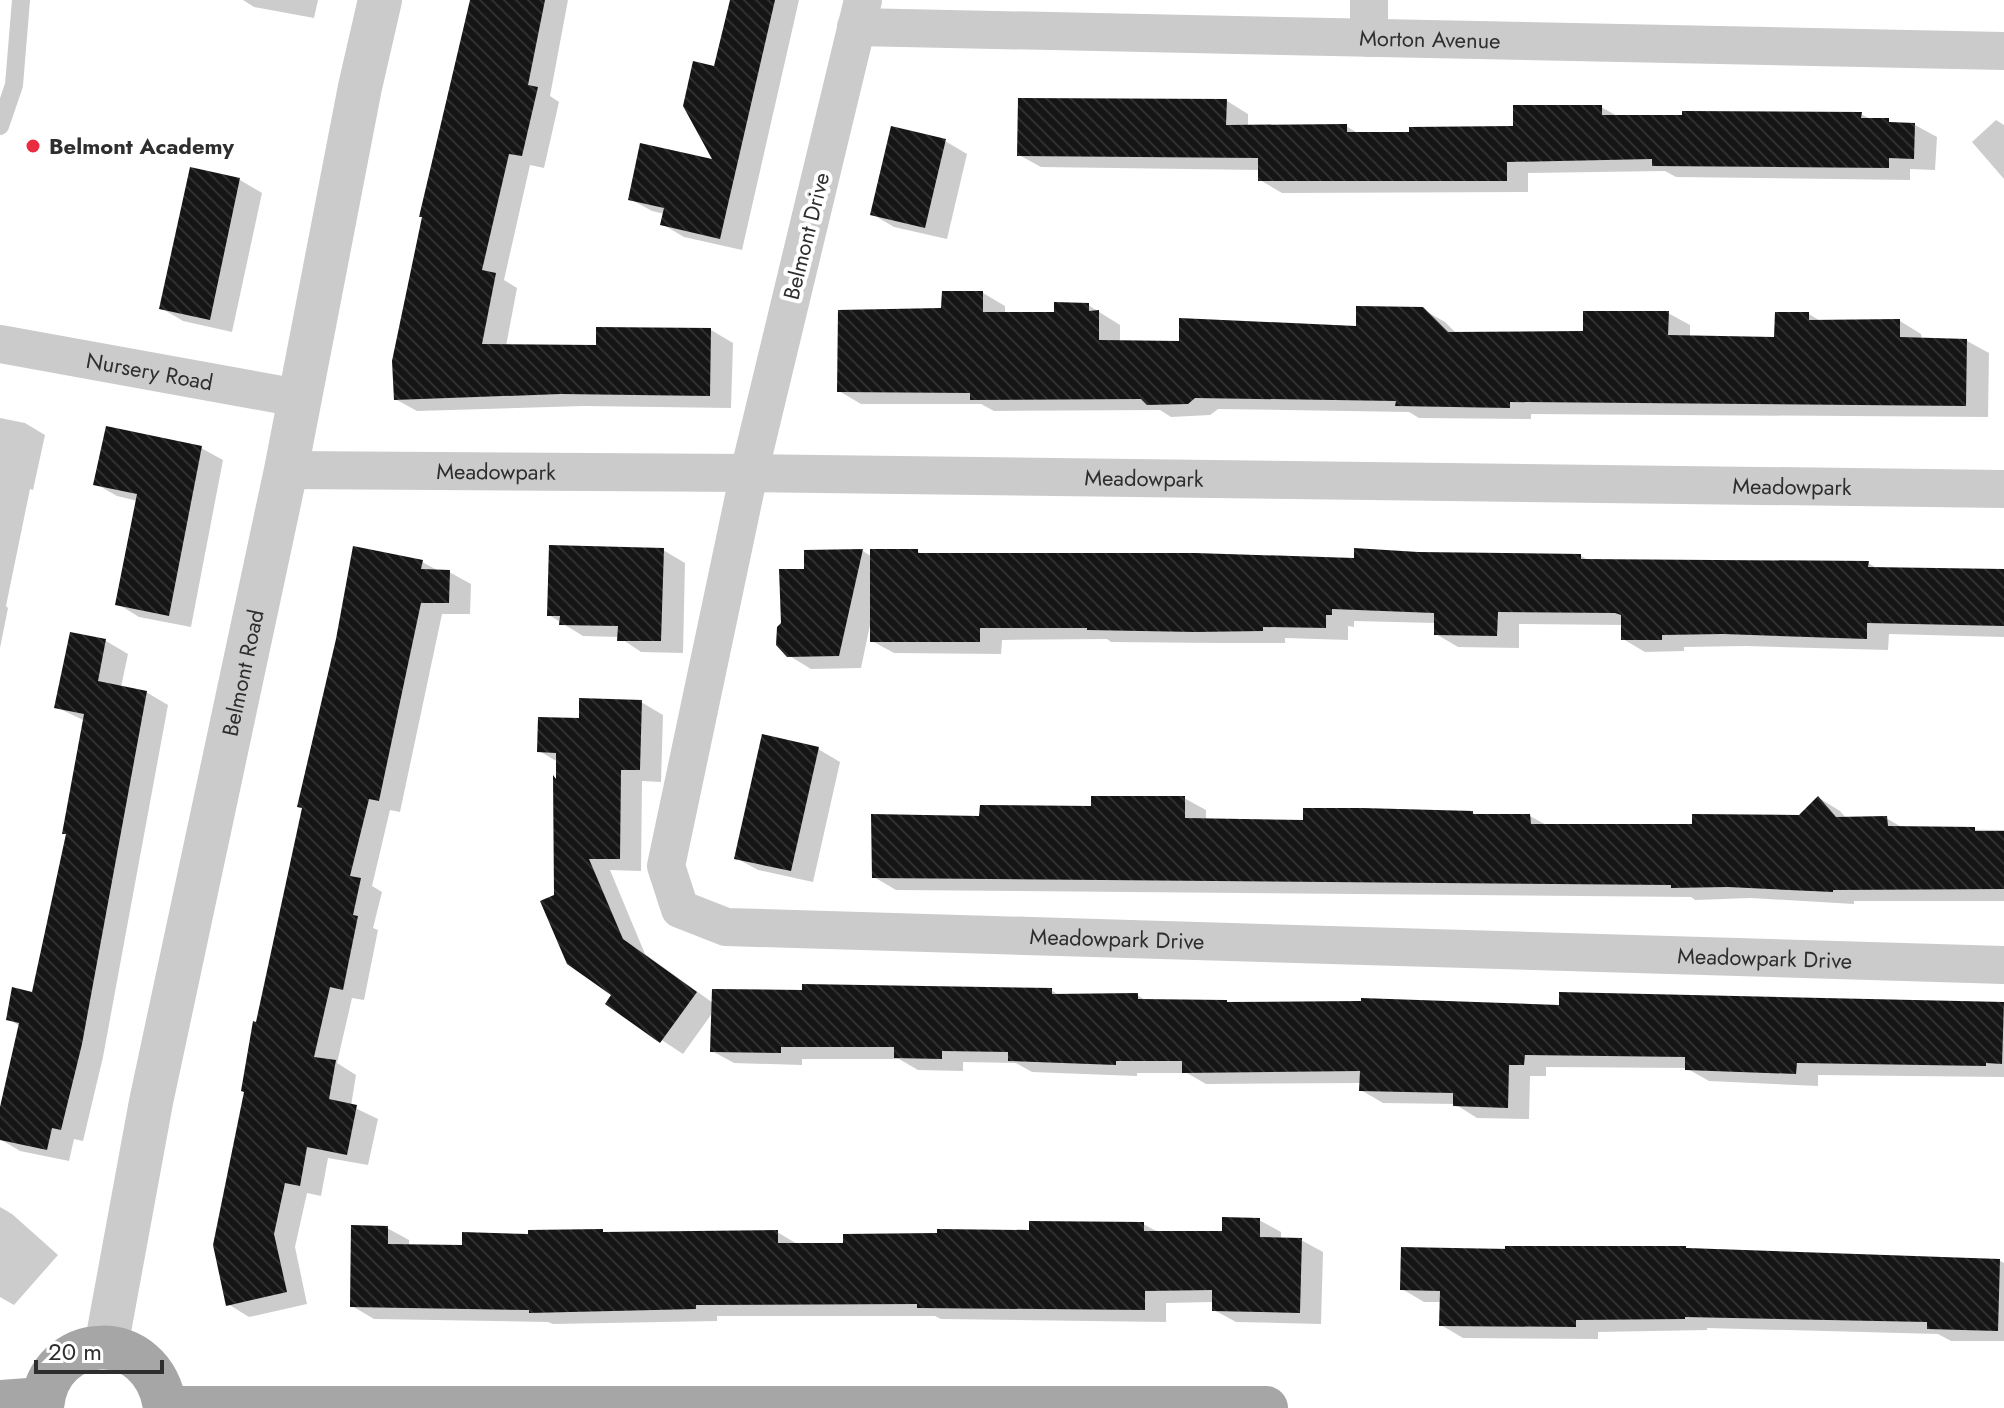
<svg xmlns="http://www.w3.org/2000/svg" width="2004" height="1408" viewBox="0 0 2004 1408" font-family="Jost,sans-serif">
<style>
.shadow{fill:#0003}
.building{fill:url(#building-back-hatch)}
.lines{fill:none;stroke-linecap:round;stroke-linejoin:round}
.service{stroke:#cbcbcb;stroke-width:18}
.minor{stroke:#cbcbcb;stroke-width:38}
.tertiary{stroke:#cbcbcb;stroke-width:44}
.primary{stroke:#a6a6a6;stroke-width:44}
.poi-dot{fill:#e92c40;stroke:#fff;stroke-width:3}
.labels{text-anchor:middle;dominant-baseline:central;stroke-width:8;stroke-linejoin:round;paint-order:stroke}
.street-label{font-size:22px;fill:#2e2e2e;stroke:#fff}
.poi-label{font-size:22px;font-weight:bold;fill:#2e2e2e;stroke:#fff;text-anchor:start}
</style>
<defs>
<pattern id="building-back-hatch" width="6" height="6" patternUnits="userSpaceOnUse" patternTransform="scale(2)"><rect width="6" height="6" fill="#151515"/><path d="M-1 5l2 2M0 0l6 6M5-1l2 2" fill="none" stroke="#2f2f2f"/></pattern>
</defs>
<rect width="100%" height="100%" fill="#fff"/>
<!-- shadow -->
<g class="shadow">
<polygon points="243,0 318,0 314,18 254,7"/>
<polygon points="472,0 568,0 550,96 559,102 544,168 530,165 504,280 517,288 506,346 598,347 711,330 733,343 731,408 584,406 417,411 395,399"/>
<polygon points="732,0 799,0 742,250 684,237 662,224 665,214 652,211 630,199 716,162 716,69"/>
<polygon points="1227,101 1248,114 1248,127 1346,126 1359,134 1515,128 1601,107 1619,117 1861,114 1872,120 1915,125 1937,137 1935,170 1910,169 1910,180 1676,177 1665,171 1528,173 1528,192 1282,193 1260,180 1260,170 1041,167 1019,155"/>
<polygon points="1996,120 2004,125 2004,179 1972,142"/>
<polygon points="945,141 967,154 947,239 894,227 872,214"/>
<polygon points="191,170 240,180 262,193 232,332 183,321 161,308"/>
<polygon points="983,293 1005,306 1005,314 1056,314 1088,305 1120,325 1120,342 1180,343 1358,328 1422,309 1445,322 1457,334 1585,333 1668,313 1690,325 1690,337 1776,339 1809,314 1822,322 1900,321 1921,334 1922,340 1967,341 1989,353 1988,417 1531,414 1531,419 1419,418 1409,412 1218,409 1210,415 1171,417 1160,410 994,411 981,404 861,404 839,391 943,310"/>
<polygon points="0,418 25,423 45,435 33,490 30,489 6,606 8,608 0,648"/>
<polygon points="201,448 223,460 191,627 139,617 118,604 138,501 117,496 96,484"/>
<polygon points="663,550 685,563 683,653 641,652 619,637 583,636 549,615"/>
<polygon points="863,551 872,557 917,551 923,555 1356,560 1418,554 1581,556 1590,561 1868,563 1878,569 2004,571 2004,637 1889,634 1888,650 1746,646 1684,647 1684,651 1645,652 1623,639 1623,625 1519,624 1519,648 1458,647 1436,634 1436,623 1354,621 1354,627 1348,626 1348,640 1285,638 1285,643 1219,643 1111,642 1107,639 1002,640 1001,654 894,653 872,641 870,625 861,668 811,669 788,655 783,623 806,571 806,552"/>
<polygon points="422,562 439,571 449,572 471,584 470,614 442,614 400,812 390,810 372,886 382,892 373,928 378,930 364,1000 352,998 337,1063 356,1075 351,1106 378,1119 368,1165 328,1158 321,1196 307,1193 295,1247 307,1304 249,1317 228,1304 257,1024"/>
<polygon points="71,634 106,641 128,654 121,687 146,692 168,705 103,1057 83,1141 74,1139 69,1161 20,1151 0,1139 0,1116 20,1026 8,1019 34,994 68,834 85,721 56,707"/>
<polygon points="641,702 663,715 661,782 642,781 641,871 610,870 645,954 713,1003 1051,990 1060,996 1137,995 1147,1001 1230,1004 1561,1007 1813,1000 2004,1002 2004,1077 1818,1075 1818,1086 1709,1081 1686,1068 1546,1067 1546,1076 1530,1076 1529,1119 1477,1118 1455,1104 1383,1103 1361,1090 1361,1083 1206,1084 1187,1073 1137,1073 1137,1076 1032,1072 1016,1063 963,1062 963,1071 918,1070 899,1059 802,1059 802,1065 734,1063 712,1051 713,1012 683,1054 607,1004 614,994 556,896 555,778 558,780 558,762 539,751 581,720"/>
<polygon points="818,749 840,762 813,882 758,870 736,858"/>
<polygon points="1184,798 1206,810 1206,821 1305,822 1473,813 1479,816 1530,816 1548,826 1694,826 1800,817 1819,798 1840,811 1847,819 1886,818 1905,829 2004,830 2004,901 1854,901 1854,904 1751,898 1695,900 1691,897 896,890 874,877 981,818"/>
<polygon points="0,1207 12,1214 58,1255 14,1305 0,1297"/>
<polygon points="1259,1220 1281,1232 1281,1239 1301,1240 1323,1252 1321,1324 1236,1322 1214,1310 1214,1302 1166,1303 1166,1322 941,1319 935,1316 717,1316 717,1321 553,1324 548,1322 374,1319 352,1306 387,1228 409,1240 409,1246 464,1247 530,1236 602,1231 606,1234 777,1232 799,1245 845,1245 1143,1224 1160,1233 1224,1233"/>
<polygon points="1686,1248 2000,1261 2004,1263 2004,1341 1951,1341 1938,1334 1707,1328 1707,1330 1598,1332 1598,1339 1463,1338 1441,1325 1442,1302 1424,1302 1402,1289 1403,1249"/>
</g>
<!-- building -->
<g class="building">
<polygon points="470,0 545,0 528,85 538,87 522,156 509,154 482,270 496,273 482,344 596,345 596,327 711,328 710,396 561,394 394,400 392,361 422,217 419,217"/>
<polygon points="730,0 775,0 720,239 660,225 664,208 628,200 640,143 712,159 683,106 693,61 714,66"/>
<polygon points="1018,98 1227,99 1226,125 1347,124 1347,132 1409,132 1409,127 1513,126 1513,105 1602,105 1602,115 1682,115 1682,111 1862,112 1861,118 1889,118 1889,122 1915,123 1914,159 1889,158 1889,168 1652,166 1652,159 1507,162 1507,181 1258,181 1258,158 1017,156"/>
<polygon points="891,126 946,139 925,228 870,215"/>
<polygon points="190,167 240,178 210,320 159,309"/>
<polygon points="942,291 983,291 983,312 1054,312 1054,302 1089,303 1089,311 1099,310 1099,340 1179,341 1179,318 1356,326 1356,306 1423,307 1448,332 1583,331 1583,311 1669,311 1668,335 1774,337 1775,312 1809,312 1809,320 1900,319 1900,337 1967,339 1966,406 1510,402 1510,408 1395,406 1396,401 1195,398 1188,404 1147,405 1141,399 970,400 970,393 837,392 838,310 941,308"/>
<polygon points="106,426 202,446 169,616 115,605 137,494 93,485"/>
<polygon points="549,545 664,548 661,641 617,641 618,626 559,625 560,616 547,616"/>
<polygon points="353,546 423,560 421,569 450,570 449,603 421,603 379,801 369,799 350,876 361,878 353,915 358,916 343,990 330,987 314,1057 336,1060 329,1099 357,1105 347,1155 307,1147 300,1186 285,1183 274,1234 287,1292 226,1306 213,1245 244,1092 241,1091 253,1021 256,1022 302,808 297,807 336,639"/>
<polygon points="1354,548 1418,552 1581,554 1581,559 1869,561 1868,567 2004,569 2004,626 1867,623 1867,639 1723,634 1662,635 1662,640 1621,640 1621,615 1615,613 1498,612 1497,636 1434,635 1434,613 1332,609 1332,615 1326,615 1326,628 1263,627 1263,631 1195,632 1087,630 1087,628 980,628 980,642 870,642 870,549 918,549 918,553 1195,553 1354,558"/>
<polygon points="863,549 839,656 787,657 776,645 777,627 781,623 779,569 804,569 804,550"/>
<polygon points="70,632 106,639 98,681 147,691 82,1044 61,1130 52,1128 47,1150 0,1140 0,1107 19,1023 6,1020 12,987 32,992 66,834 62,834 84,714 54,708"/>
<polygon points="579,698 642,700 640,770 621,770 620,859 589,859 623,939 697,992 660,1043 605,1004 611,995 567,964 540,901 554,895 553,775 556,779 556,753 537,752 538,717 579,718"/>
<polygon points="762,734 819,747 791,871 734,859"/>
<polygon points="1091,796 1185,796 1185,818 1303,820 1303,808 1362,808 1473,811 1473,814 1530,814 1531,824 1692,824 1692,814 1799,815 1818,796 1836,817 1887,816 1888,826 1975,827 1975,831 2004,831 2004,889 1833,890 1833,892 1728,887 1671,888 1671,885 872,878 871,814 979,816 980,805 1091,806"/>
<polygon points="802,984 1052,988 1052,994 1138,993 1138,999 1227,1000 1227,1002 1361,1001 1361,998 1559,1005 1559,992 2004,1002 2002,1064 1986,1063 1986,1066 1797,1063 1796,1074 1685,1070 1685,1057 1525,1055 1524,1065 1509,1065 1508,1108 1453,1106 1453,1093 1359,1091 1360,1071 1182,1073 1182,1061 1116,1061 1116,1065 1008,1061 1008,1052 942,1051 942,1059 894,1058 894,1047 781,1047 781,1053 710,1052 712,989 802,990"/>
<polygon points="1222,1217 1260,1218 1260,1237 1302,1238 1300,1313 1212,1311 1212,1290 1145,1291 1145,1310 917,1308 917,1304 696,1305 696,1309 529,1313 529,1310 350,1307 351,1225 388,1226 388,1244 462,1245 462,1232 528,1234 528,1230 603,1229 603,1232 778,1230 778,1243 843,1243 843,1234 937,1233 937,1229 1029,1230 1029,1221 1144,1222 1144,1231 1222,1231"/>
<polygon points="1505,1246 1686,1246 1686,1248 2000,1259 1998,1331 1927,1329 1927,1322 1685,1317 1685,1319 1576,1320 1576,1327 1439,1326 1440,1291 1400,1290 1401,1247 1505,1249"/>
</g>
<g class="lines">
<!-- service -->
<polyline class="service" points="0,126 14,85 21,0"/>
<!-- minor -->
<g class="minor">
<path id="s1" d="M 863,0 L 749,473 L 666,866 L 680,909 L 726,927 L 2004,965"/>
<path id="s2" d="M 856,27 L 2004,51"/>
<polyline points="1369,38 1369,0"/>
<path id="s3" d="M 0,344 L 298,398"/>
<path id="s4" d="M 286,470 L 749,473 L 2004,489"/>
</g>
<!-- tertiary -->
<path class="tertiary" id="s5" d="M 106,1347 L 151,1102 L 286,470 L 360,87 L 380,0"/>
<!-- primary -->
<g class="primary">
<polyline points="0,1402 42,1399"/>
<path d="M 42,1408 C 47,1330 154,1325 165,1408"/>
<polyline points="165,1408 1266,1408"/>
</g>
</g>
<!-- markers -->
<circle class="poi-dot" cx="33" cy="146" r="8"/>
<g class="labels">
<!-- street labels -->
<g class="street-label">
<text stroke="none"><textPath href="#s2" startOffset="574">Morton Avenue</textPath></text>
<text transform="translate(806 236) rotate(-76)">Belmont Drive</text>
<text stroke="none"><textPath href="#s3" startOffset="152">Nursery Road</textPath></text>
<text stroke="none"><textPath href="#s4" startOffset="210">Meadowpark</textPath></text>
<text stroke="none"><textPath href="#s4" startOffset="858">Meadowpark</textPath></text>
<text stroke="none"><textPath href="#s4" startOffset="1506">Meadowpark</textPath></text>
<text stroke="none"><textPath href="#s5" startOffset="688">Belmont Road</textPath></text>
<text stroke="none"><textPath href="#s1" startOffset="1374">Meadowpark Drive</textPath></text>
<text stroke="none"><textPath href="#s1" startOffset="2022">Meadowpark Drive</textPath></text>
</g>
<!-- poi labels -->
<g class="poi-label">
<text x="49" y="146">Belmont Academy</text>
</g>
</g>
<!-- scale -->
<path d="M36 1360v12h126v-12" fill="none" stroke="#2e2e2e" stroke-width="4"/>
<text x="48" y="1360" font-size="24" fill="#2e2e2e" stroke="#ffffff" stroke-width="6" paint-order="stroke">20 m</text>
</svg>
